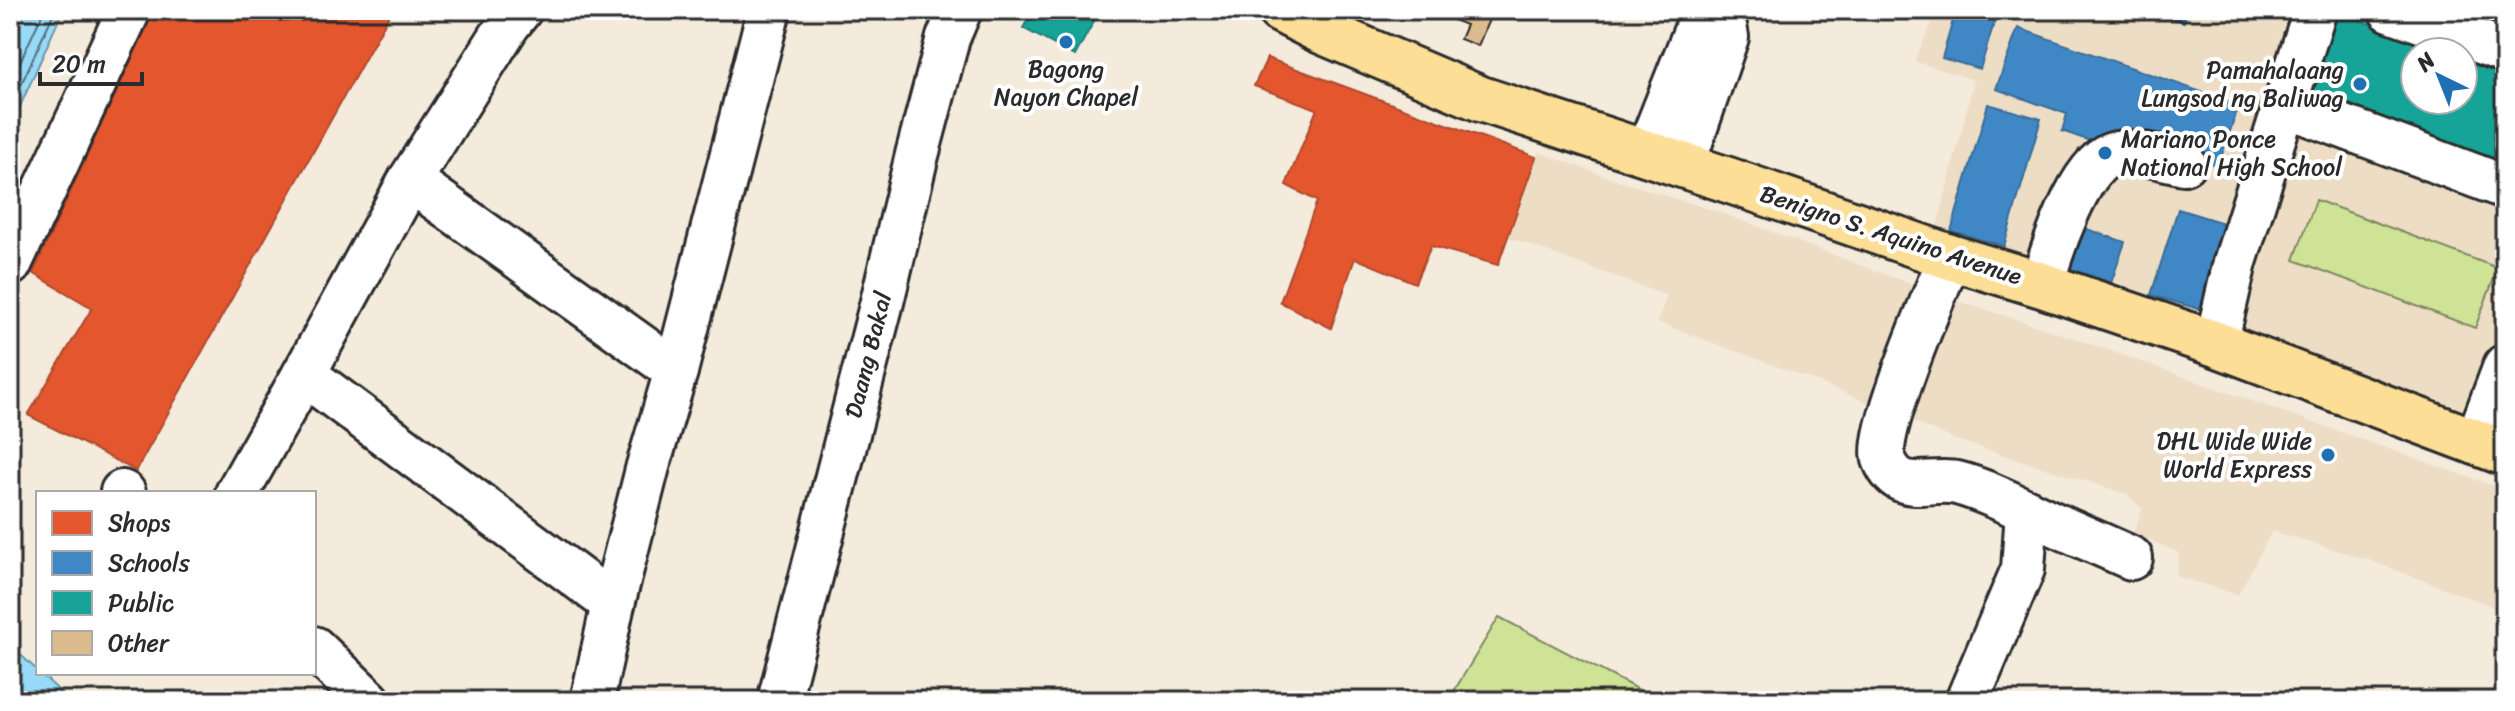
<svg xmlns="http://www.w3.org/2000/svg" width="2515" height="711" viewBox="0 0 2515 711" font-family="Sriracha,sans-serif">
<style>
.built{fill:#edddc5;fill-rule:evenodd}
.green{fill:#cfe397;stroke:#7d8761;stroke-width:2}
.water{fill:#96daf8;stroke:#6b94a6;stroke-width:2}
.shops{fill:#e4572e;stroke:#ac4a2d;stroke-width:2}
.schools{fill:#3f88c5;stroke:#396c97;stroke-width:2}
.public{fill:#17a398;stroke:#1d7f77;stroke-width:2}
.lines{fill:none;stroke-linecap:round;stroke-linejoin:round}
.shore{stroke:#56717d;stroke-width:2}
.building{fill:#dcbb8e;stroke:#2b2b2b;stroke-width:2}
.minor-casing{stroke:#2b2b2b;stroke-width:48}
.major-casing{stroke:#2b2b2b;stroke-width:50}
.minor{stroke:#fff;stroke-width:42}
.major{stroke:#fcde96;stroke-width:44}
.poi-dot{fill:#1f6fb2;stroke:#fff;stroke-width:3}
.labels{text-anchor:middle;dominant-baseline:central;stroke-width:8;stroke-linejoin:round;paint-order:stroke}
.poi-label{font-size:24px;fill:#2b2b2b;stroke:#fff;text-anchor:end}
.street-label{font-size:24px;fill:#2b2b2b;stroke:#fff}
</style>
<rect width="100%" height="100%" fill="#f4ebdd"/>
<filter id="ink" filterUnits="userSpaceOnUse"><feTurbulence type="fractalNoise" baseFrequency=".0125" numOctaves="2"/><feDisplacementMap in="SourceGraphic" scale="16" xChannelSelector="R" yChannelSelector="G"/><feConvolveMatrix kernelMatrix="1 2 1 2 8 2 1 2 1" color-interpolation-filters="sRGB"/></filter>
<g filter="url(#ink)">
<!-- built -->
<g class="built">
<path d="M 1938,10 L 2505,10 L 2505,426 L 1937,228 L 1974,80 L 1914,61 ZM 2415,52 L 2463,52 L 2463,100 L 2415,100 Z"/>
<polygon points="1539,152 1610,178 1719,212 1940,295 2068,336 2505,490 2505,611 2369,560 2272,531 2238,595 2176,576 2179,553 2133,533 2142,509 2127,494 1956,440 1816,381 1657,322 1667,296 1508,237"/>
</g>
<!-- green -->
<g class="green">
<polygon points="2316,200 2498,268 2475,328 2294,260"/>
<polygon points="1499,617 1660,701 1448,701"/>
</g>
<!-- water -->
<g class="water">
<polygon points="10,10 63,10 10,129"/>
<polygon points="10,645 70,701 10,701"/>
</g>
<!-- shops -->
<g class="shops">
<polygon points="154,10 392,10 136,471 28,415 92,308 33,273"/>
<polygon points="1267,58 1536,157 1498,265 1431,246 1415,283 1355,258 1331,328 1280,302 1317,201 1286,185 1317,109 1254,86"/>
</g>
<!-- schools -->
<g class="schools">
<polygon points="1956,10 1998,10 1980,69 1942,58"/>
<polygon points="2142,10 2187,10 2184,22"/>
<polygon points="2018,28 2239,105 2218,166 2116,131 2110,148 2062,131 2067,114 1996,89"/>
<polygon points="1988,104 2041,119 2004,246 1951,231"/>
<polygon points="2178,209 2233,226 2206,311 2151,295"/>
<polygon points="2075,225 2125,242 2110,286 2060,269"/>
</g>
<!-- public -->
<g class="public">
<polygon points="1033,10 1100,10 1075,56 1023,28"/>
<polygon points="2331,10 2450,52 2415,52 2415,100 2463,100 2463,57 2505,71 2505,167 2300,96"/>
<polygon points="2458,10 2505,10 2505,26"/>
</g>
<g class="lines">
<!-- shore -->
<g class="shore">
<polyline points="10,84 44,10"/>
<polyline points="10,109 55,10"/>
</g>
</g>
<!-- building -->
<polygon class="building" points="1428,10 1493,10 1478,46 1460,39 1466,25"/>
<g class="lines">
<!-- minor casing -->
<g class="minor-casing">
<g id="minor">
<polyline points="2390,10 2505,51"/>
<polyline points="2285,105 2505,187"/>
<polyline points="1647,153 1698,24 1700,10"/>
<polyline points="1683,165 1727,37 1722,10"/>
<polyline points="410,180 676,371"/>
<path d="M 1950,257 C 1937,289 1874,435 1884,459 C 1899,497 1928,477 1957,483 C 1984,490 2007,502 2031,513 C 2064,529 2098,543 2131,558"/>
<polyline points="10,264 129,10"/>
<path d="M 2042,285 C 2051,252 2078,168 2110,155 C 2131,147 2163,159 2184,163"/>
<polyline points="2216,344 2235,262 2315,10"/>
<polyline points="304,374 613,604"/>
<polyline points="2476,443 2505,366"/>
<polyline points="122,492 124,493"/>
<polyline points="237,493 304,374 410,180 508,25 520,10"/>
<polyline points="314,648 369,701"/>
<polyline points="592,701 613,604 648,466 676,371 769,10"/>
<polyline points="779,701 882,302 917,155 948,38 960,10"/>
<polyline points="1967,701 2023,569 2027,511"/>
</g>
</g>
<!-- major casing -->
<g class="major-casing">
<polyline id="major" points="1280,10 1319,30 1481,99 1728,180 1950,257 2042,285 2216,344 2505,453"/>
</g>
<!-- minor -->
<use href="#minor" class="minor"/>
<!-- major -->
<use href="#major" class="major"/>
</g>
</g>
<!-- markers -->
<g class="poi-dot">
<circle cx="1066" cy="42" r="8"/>
<circle cx="2360" cy="84" r="8"/>
<circle cx="2105" cy="153" r="8"/>
<circle cx="2328" cy="455" r="8"/>
</g>
<g class="labels">
<!-- poi labels -->
<g class="poi-label">
<text x="1066" y="69" text-anchor="middle">Bagong<tspan x="1066" dy="28">Nayon Chapel</tspan></text>
<text x="2344" y="70">Pamahalaang<tspan x="2344" dy="28">Lungsod ng Baliwag</tspan></text>
<text x="2121" y="139" text-anchor="start">Mariano Ponce<tspan x="2121" dy="28">National High School</tspan></text>
<text x="2312" y="441">DHL Wide Wide<tspan x="2312" dy="28">World Express</tspan></text>
</g>
<!-- street labels -->
<g class="street-label">
<text transform="translate(1891 235) rotate(18)">Benigno S. Aquino Avenue</text>
<text transform="translate(868 355) rotate(-76)">Daang Bakal</text>
</g>
</g>
<!-- margin -->
<rect width="2515" height="711" fill="none" stroke="#fff" stroke-width="40"/>
<rect x="20" y="20" width="2475" height="671" fill="none" stroke="#2b2b2b" stroke-width="3" filter="url(#ink)"/>
<!-- legend -->
<rect x="36" y="491" width="280" height="184" fill="#ffffff" stroke="#aaaaaa" stroke-width="2"/>
<rect x="52" y="511" width="40" height="24" fill="#e4572e" stroke="#aaaaaa" stroke-width="2"/>
<text x="108" y="531" font-size="24" fill="#2b2b2b">Shops</text>
<rect x="52" y="551" width="40" height="24" fill="#3f88c5" stroke="#aaaaaa" stroke-width="2"/>
<text x="108" y="571" font-size="24" fill="#2b2b2b">Schools</text>
<rect x="52" y="591" width="40" height="24" fill="#17a398" stroke="#aaaaaa" stroke-width="2"/>
<text x="108" y="611" font-size="24" fill="#2b2b2b">Public</text>
<rect x="52" y="631" width="40" height="24" fill="#dcbb8e" stroke="#aaaaaa" stroke-width="2"/>
<text x="108" y="651" font-size="24" fill="#2b2b2b">Other</text>
<!-- north arrow -->
<g transform="translate(2439 76) rotate(317)"><circle r="38" fill="#ffffff" stroke="#aaaaaa" stroke-width="2"/>
<path d="M0-6L14 30L0 20L-14 30Z" fill="#1f6fb2"/>
<text y="-12" font-size="22" font-weight="bold" text-anchor="middle" fill="#2b2b2b">N</text>
</g>
<!-- scale -->
<path d="M40 72v12h102v-12" fill="none" stroke="#2b2b2b" stroke-width="4"/>
<text x="52" y="72" font-size="24" fill="#2b2b2b" stroke="#ffffff" stroke-width="6" paint-order="stroke">20 m</text>
</svg>
